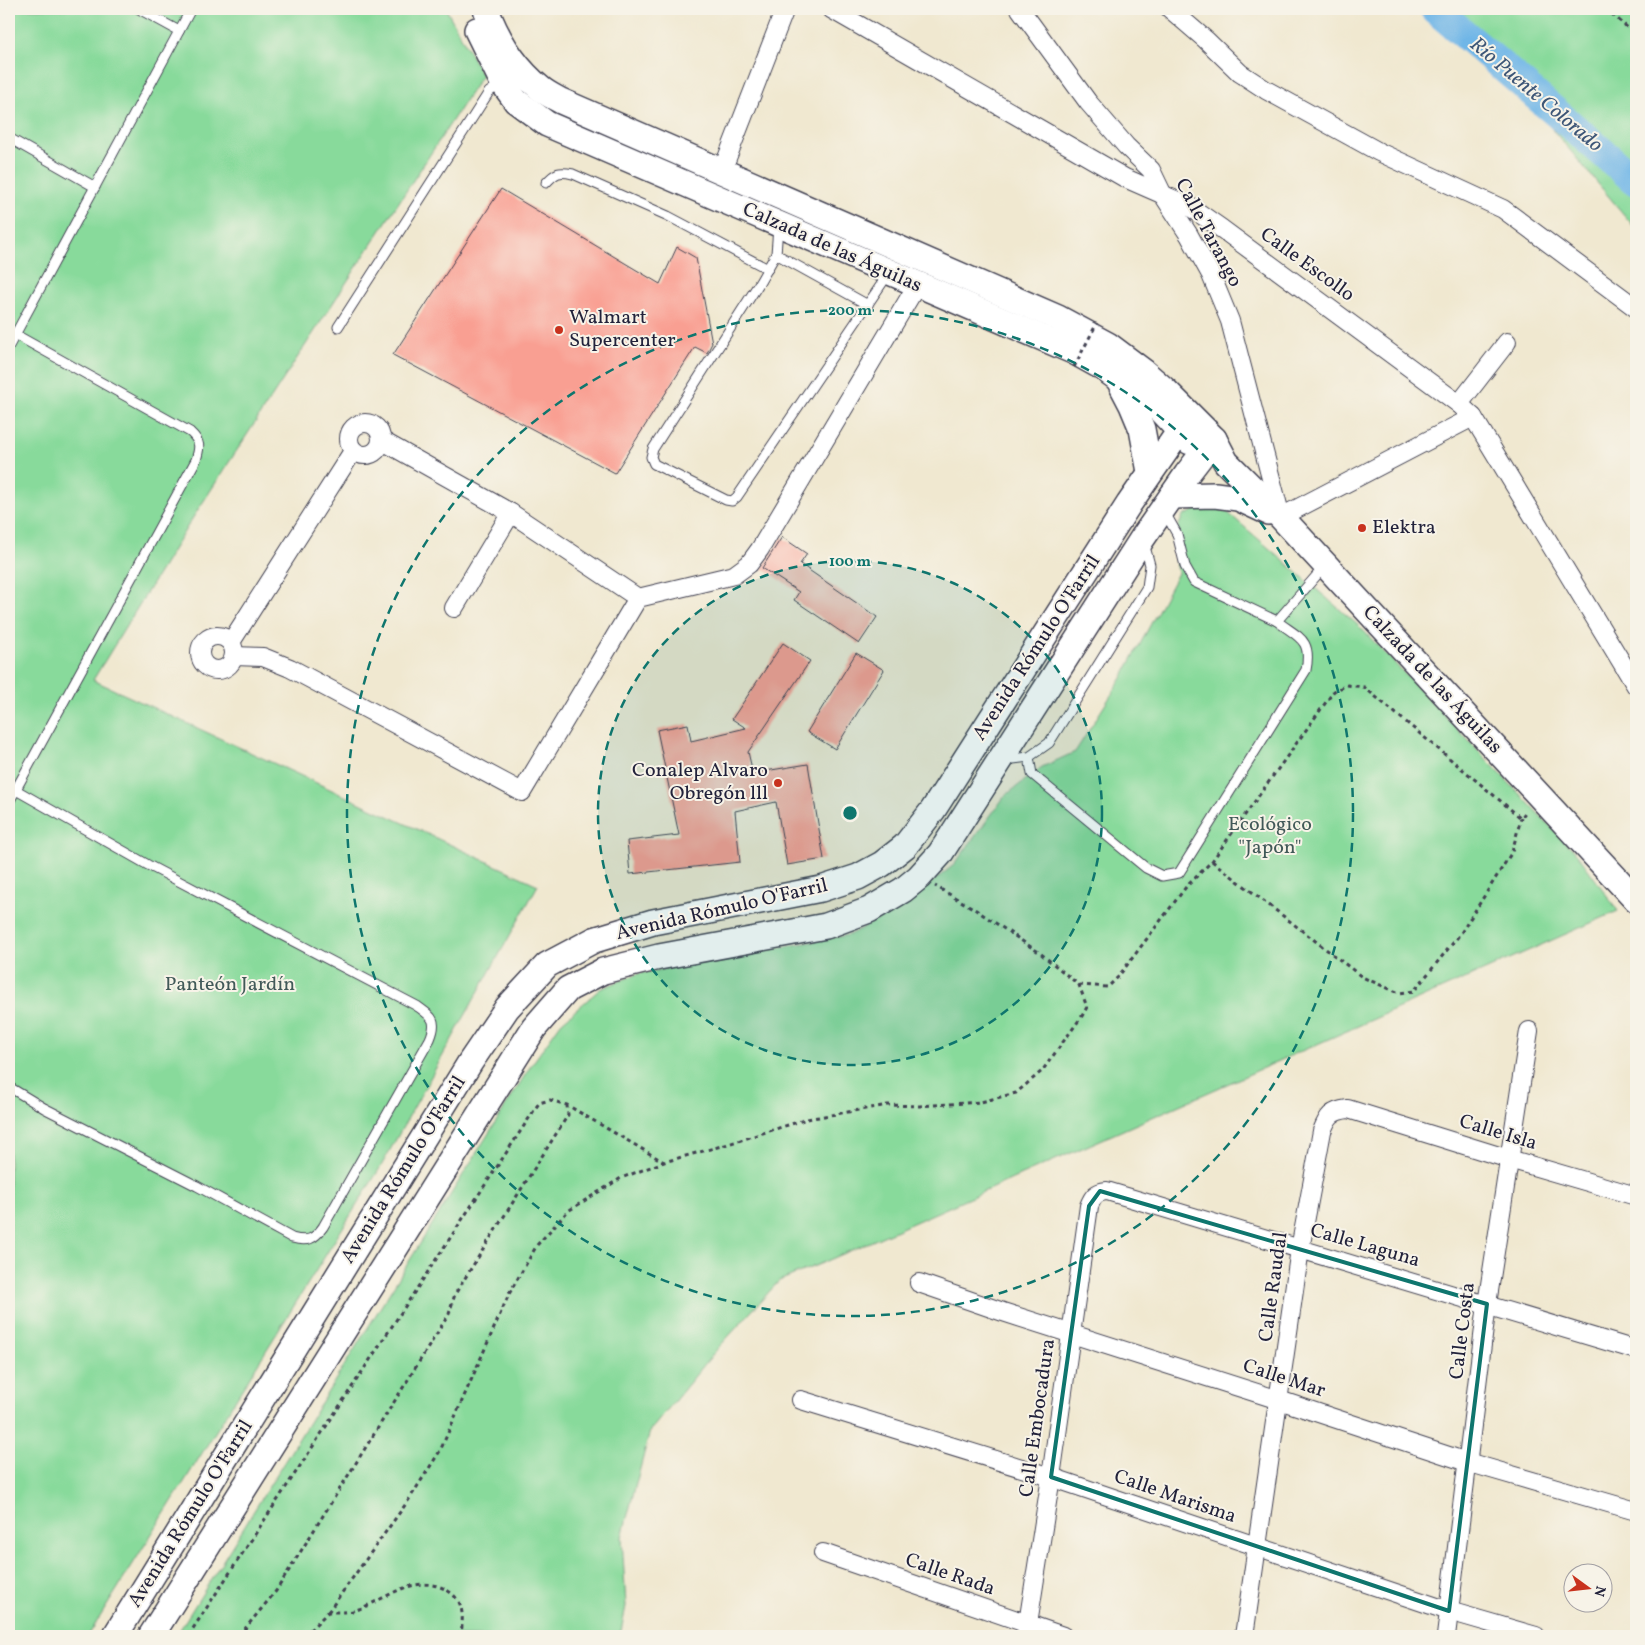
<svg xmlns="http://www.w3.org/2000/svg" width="1645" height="1645" viewBox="0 0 1645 1645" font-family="Vollkorn,serif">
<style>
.green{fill:#88da9b;stroke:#557e6b}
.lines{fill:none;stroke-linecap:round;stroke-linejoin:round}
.river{stroke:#70b6e7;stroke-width:30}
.building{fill:#f99f92}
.lane-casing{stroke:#414051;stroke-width:11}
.street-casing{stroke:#414051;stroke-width:20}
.secondary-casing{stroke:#414051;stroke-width:28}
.path{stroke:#414051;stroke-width:3;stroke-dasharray:4 4;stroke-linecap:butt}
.lane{stroke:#fff;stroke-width:9}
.street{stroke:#fff;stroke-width:18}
.secondary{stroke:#fff;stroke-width:25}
.path-bridge{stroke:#414051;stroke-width:3;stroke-dasharray:4 4;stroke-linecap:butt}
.marked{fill:none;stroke:#0f766e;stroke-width:4;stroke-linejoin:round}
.ring{fill:none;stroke:#0f766e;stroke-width:2.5;stroke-dasharray:9 6}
.poi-dot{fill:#c8321e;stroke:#f7f3e8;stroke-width:2}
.labels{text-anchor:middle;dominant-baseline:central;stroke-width:4;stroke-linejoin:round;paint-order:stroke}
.street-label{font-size:20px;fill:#22223b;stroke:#f7f3e8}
.poi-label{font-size:20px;fill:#22223b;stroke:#f7f3e8;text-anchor:start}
.park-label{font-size:20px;fill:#415958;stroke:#f7f3e8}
.water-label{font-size:21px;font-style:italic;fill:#3d5677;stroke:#f7f3e8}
.centre{fill:#0f766e;stroke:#f7f3e8;stroke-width:2.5}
.ring-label{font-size:15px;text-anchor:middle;font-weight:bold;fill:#0f766e;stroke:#f7f3e8;stroke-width:4;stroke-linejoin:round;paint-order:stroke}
</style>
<rect width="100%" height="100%" fill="#f7f3e8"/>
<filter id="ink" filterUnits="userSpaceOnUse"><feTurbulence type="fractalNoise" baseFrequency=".02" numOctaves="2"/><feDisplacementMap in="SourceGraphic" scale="10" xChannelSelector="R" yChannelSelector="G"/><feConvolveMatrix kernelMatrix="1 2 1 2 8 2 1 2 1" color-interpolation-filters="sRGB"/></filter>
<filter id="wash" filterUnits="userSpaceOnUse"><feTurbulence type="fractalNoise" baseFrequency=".0096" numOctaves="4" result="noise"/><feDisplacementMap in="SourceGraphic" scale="20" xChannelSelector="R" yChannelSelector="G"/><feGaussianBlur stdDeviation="1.12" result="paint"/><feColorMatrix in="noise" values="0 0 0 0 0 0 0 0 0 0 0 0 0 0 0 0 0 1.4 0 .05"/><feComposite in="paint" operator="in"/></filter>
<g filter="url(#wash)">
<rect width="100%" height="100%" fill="#f0e8d0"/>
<!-- green -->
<g class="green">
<polygon points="9,9 446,9 482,75 192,519 93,680 538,885 380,1168 88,1636 9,1636"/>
<polygon points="1459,9 1636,9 1636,229 1475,37"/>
<polygon points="1204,506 1226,511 1359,626 1578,855 1618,911 827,1261 779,1281 718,1348 650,1431 622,1537 626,1606 620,1636 176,1636 530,1067 561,1023 600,989 637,974 849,935 881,918 922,890 954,865 1005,796 1042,767 1075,752 1122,678 1178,573 1173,538 1183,516"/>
</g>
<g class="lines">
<!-- river -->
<polyline class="river" points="1435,9 1636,181"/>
</g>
<g id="blocks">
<!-- building -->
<g class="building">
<polygon points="501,189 660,284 677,247 696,258 712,343 707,353 695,347 615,473 393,355"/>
<polygon points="782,537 807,554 800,564 877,617 859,644 794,600 799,592 762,568"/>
<polygon points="783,643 810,661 748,752 753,773 808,764 824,859 787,865 776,802 735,811 740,862 630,874 627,841 679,835 657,730 688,724 691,741 746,728 732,719"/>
<polygon points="856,653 884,670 835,749 807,732"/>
</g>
</g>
</g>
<g filter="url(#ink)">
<use href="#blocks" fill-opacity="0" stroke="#414051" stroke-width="1"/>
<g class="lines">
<!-- lane casing -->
<g class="lane-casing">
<g id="lane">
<polyline points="139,9 179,31"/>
<polyline points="9,138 95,187"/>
<path d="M 546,183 C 556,172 559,171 573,174 L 668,216 L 768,269"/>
<polyline points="778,227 776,254 760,282 653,449 651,457 654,464 726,500 732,501 737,497 889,273"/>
<polyline points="776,254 868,305"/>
<polyline points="338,327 489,92 502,83"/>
<path d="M 9,331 L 190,432 C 201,442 200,447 196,460 L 9,802"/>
<polyline points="9,346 191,9"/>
<polyline points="1164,511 1177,534 1185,566 1194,582 1277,621"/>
<path d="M 1029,757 L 1032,774 L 1146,868 L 1162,876 L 1179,873 L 1306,670 C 1312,639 1299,638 1277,621 L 1324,567"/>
<polyline points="1005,760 1029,757 1049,743 1147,587 1150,565 1144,543"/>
<path d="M 9,786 L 148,865 L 417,1006 C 432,1017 438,1020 430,1039 L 323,1227 C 314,1240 307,1242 292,1238 L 197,1186 L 44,1108 L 9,1087"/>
</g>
</g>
<!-- street casing -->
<g class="street-casing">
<g id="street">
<polyline points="831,9 1125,178 1189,206 1222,229 1459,404 1473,417 1636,686"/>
<polyline points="1020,9 1088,102 1126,146 1151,170 1163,195 1189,235 1211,275 1230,321 1281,517 1473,417"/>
<polyline points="1170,9 1206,40 1240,73 1266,90 1379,152 1503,209 1636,308"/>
<polyline points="722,171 785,9"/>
<polyline points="1459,404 1507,342"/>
<circle cx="365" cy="439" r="16"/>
<polyline points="381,440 511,513 638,598"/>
<polyline points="454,608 511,513"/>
<circle cx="217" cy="653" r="17"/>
<polyline points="231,642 353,451"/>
<polyline points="234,656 263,657 290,668 522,792 638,598 734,575 749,564 760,549 917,285"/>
<polyline points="919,1283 1003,1312 1279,1400 1467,1462 1636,1511"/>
<polyline points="801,1400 1051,1477 1449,1611 1536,1636"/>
<polyline points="823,1553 1063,1636"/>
<path d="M 1026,1636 L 1051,1477 L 1089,1206 C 1093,1196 1096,1192 1107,1191 L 1636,1350"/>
<path d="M 1244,1636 L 1300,1249 L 1322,1131 C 1328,1116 1331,1111 1348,1109 L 1509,1159 L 1636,1196"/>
<polyline points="1446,1636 1487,1304 1529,1031"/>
</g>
</g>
<!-- secondary casing -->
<g class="secondary-casing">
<g id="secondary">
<path d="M 486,9 C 497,39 515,68 541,89 C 547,94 554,97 561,101 L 1058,318 L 1108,345 L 1144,372 L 1166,391 L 1214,439 L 1226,462 L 1281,517 L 1636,900"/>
<polyline points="477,30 503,83 516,101 547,124 1075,352 1102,367 1156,406 1190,442"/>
<polyline points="1120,382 1132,405 1142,429 1150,472"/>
<polyline points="1172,496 1215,495 1238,498 1268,512"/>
<polyline points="115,1636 471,1061 507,1008 547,965 594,940 653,922 821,889 858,877 882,864 905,846 933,810 1129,504 1190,416"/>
<polyline points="151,1636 534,1028 568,989 603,971 659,957 826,926 869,910 903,890 919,877 940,854 956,829 1142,539 1187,474 1214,439"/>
</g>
</g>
<!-- path -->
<g class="path">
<polyline points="1606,9 1636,35"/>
<polyline points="1212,861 1362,977 1399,993 1414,991 1461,933 1512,852 1521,818"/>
<polyline points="1079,985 1108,987 1118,977 1186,887 1212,861 1334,691 1347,685 1364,687 1521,818 1527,810"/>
<polyline points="328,1612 408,1501 440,1451 509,1294 537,1245 568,1211 621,1178 664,1162 725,1145 807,1119 888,1105 920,1106 981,1102 1016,1093 1042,1071 1082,1016 1087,1007 1079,985 1040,953 973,908 935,886"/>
<polyline points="190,1636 192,1630 539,1103 550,1100 567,1105 664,1162"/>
<polyline points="239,1636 276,1591 449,1314 455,1294 568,1115 567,1106"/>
<path d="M 304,1636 L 328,1612 C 339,1612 349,1613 359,1609 C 376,1603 397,1588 415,1585 C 431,1582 450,1587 459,1602 C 464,1612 462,1626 461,1636"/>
</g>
<!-- lane -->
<use href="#lane" class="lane"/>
<!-- street -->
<use href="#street" class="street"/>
<!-- secondary -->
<use href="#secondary" class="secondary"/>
<!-- path-bridge -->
<polyline class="path-bridge" points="1074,367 1097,323"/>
</g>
</g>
<!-- marked area -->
<path class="marked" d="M 1100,1191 L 1487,1304 L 1449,1611 L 1051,1477 L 1089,1206 Z"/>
<!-- distance rings -->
<circle cx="850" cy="813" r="252" fill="#0f766e" fill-opacity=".12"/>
<g class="ring">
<circle cx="850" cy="813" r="252"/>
<circle cx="850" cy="813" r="503"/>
</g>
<!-- markers -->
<g class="poi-dot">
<circle cx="559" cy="330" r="5"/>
<circle cx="1362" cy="528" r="5"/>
<circle cx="778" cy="783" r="5"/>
</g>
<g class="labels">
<!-- street labels -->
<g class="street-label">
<text transform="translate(1208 233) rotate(62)">Calle Tarango</text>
<text transform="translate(832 248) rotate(24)">Calzada de las Águilas</text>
<text transform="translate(1307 265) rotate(36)">Calle Escollo</text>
<text transform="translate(1037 648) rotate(-57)">Avenida Rómulo O'Farril</text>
<text transform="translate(1432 680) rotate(47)">Calzada de las Águilas</text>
<text transform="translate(722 910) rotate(-13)">Avenida Rómulo O'Farril</text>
<text transform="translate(1498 1133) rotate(17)">Calle Isla</text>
<text transform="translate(404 1170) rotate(-58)">Avenida Rómulo O'Farril</text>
<text transform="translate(1365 1246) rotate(16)">Calle Laguna</text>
<text transform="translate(1274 1287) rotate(-82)">Calle Raudal</text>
<text transform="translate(1463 1331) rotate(-83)">Calle Costa</text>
<text transform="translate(1284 1379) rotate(18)">Calle Mar</text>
<text transform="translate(1038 1418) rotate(-82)">Calle Embocadura</text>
<text transform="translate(1175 1497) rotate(19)">Calle Marisma</text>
<text transform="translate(191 1514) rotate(-58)">Avenida Rómulo O'Farril</text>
<text transform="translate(950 1575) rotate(19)">Calle Rada</text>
</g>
<!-- poi labels -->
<g class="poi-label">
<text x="569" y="318">Walmart<tspan x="569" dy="23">Supercenter</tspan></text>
<text x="1372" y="528">Elektra</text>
<text x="768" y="771" text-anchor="end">Conalep Alvaro<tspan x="768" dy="23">Obregón lll</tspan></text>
</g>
<!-- park labels -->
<g class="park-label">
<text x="1270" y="825">Ecológico<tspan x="1270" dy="23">"Japón"</tspan></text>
<text x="230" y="985">Panteón Jardín</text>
</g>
<!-- water labels -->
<g class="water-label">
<text transform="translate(1536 95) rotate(40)">Río Puente Colorado</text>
</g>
</g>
<circle cx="850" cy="813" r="8" class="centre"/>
<g class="ring-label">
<text x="850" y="315">200 m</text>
<text x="850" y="566">100 m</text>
</g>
<!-- margin -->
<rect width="1645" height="1645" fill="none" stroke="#f7f3e8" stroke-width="30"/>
<!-- north arrow -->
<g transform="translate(1588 1588) rotate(105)"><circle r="24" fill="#f7f3e8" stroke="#a29fa3"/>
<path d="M0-4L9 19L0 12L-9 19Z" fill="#c8321e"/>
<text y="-8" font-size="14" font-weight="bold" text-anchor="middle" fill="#22223b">N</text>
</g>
</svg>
